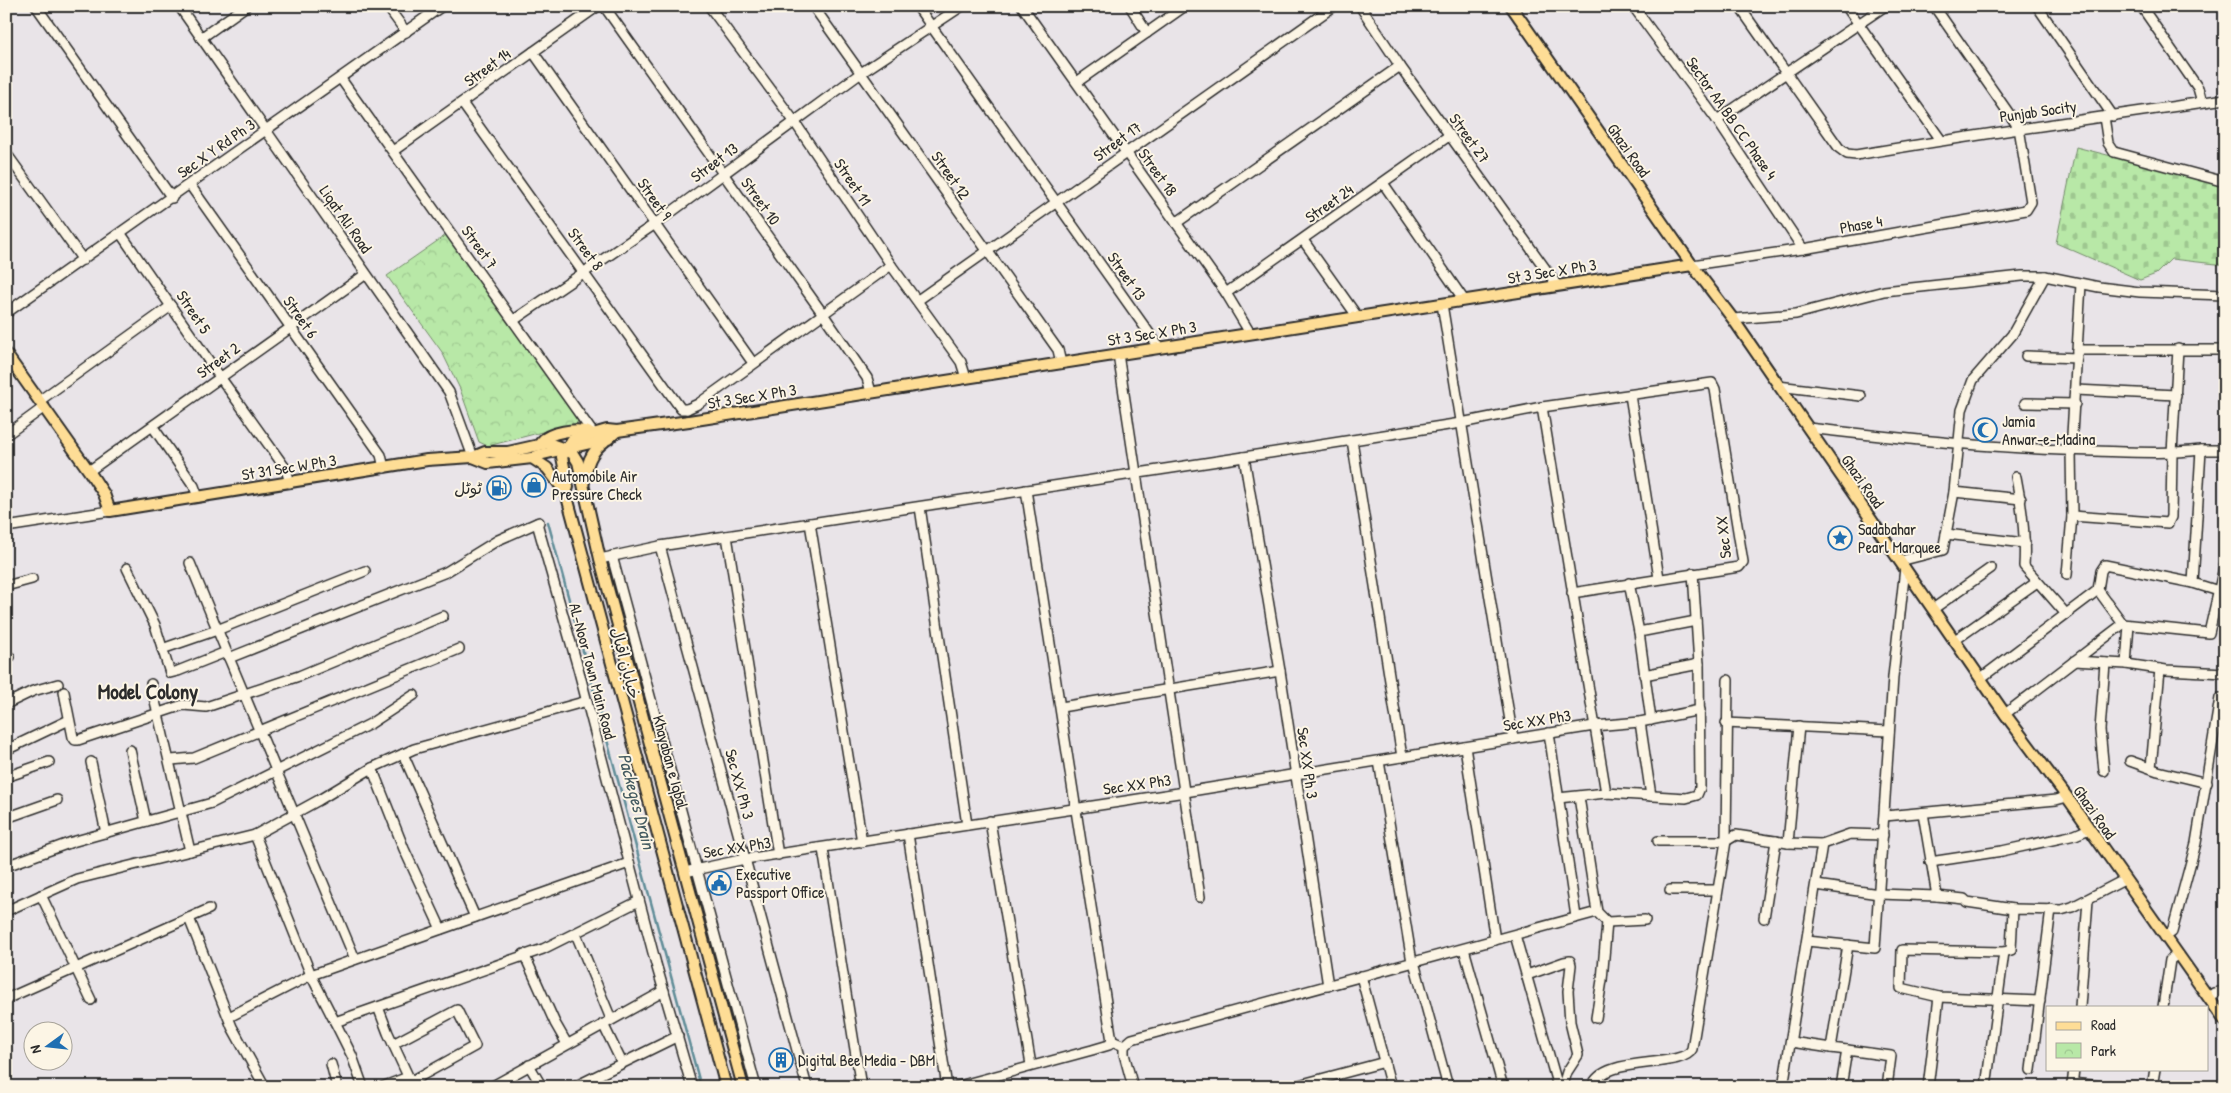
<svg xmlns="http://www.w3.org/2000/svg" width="2231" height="1093" viewBox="0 0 2231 1093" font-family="'Patrick Hand','Playpen Sans Arabic',sans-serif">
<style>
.cemetery{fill:url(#cemetery-stones);stroke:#728a69}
.park{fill:url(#park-crowns);stroke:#728a69}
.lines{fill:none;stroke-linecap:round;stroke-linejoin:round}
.stream{stroke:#5e8c97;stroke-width:2.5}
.minor-casing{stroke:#2b2b2b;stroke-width:12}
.major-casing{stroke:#2b2b2b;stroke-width:14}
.minor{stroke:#fcf5e5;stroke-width:9}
.major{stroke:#fedd96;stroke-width:10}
.labels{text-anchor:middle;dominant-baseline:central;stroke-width:4;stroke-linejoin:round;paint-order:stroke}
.street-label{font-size:16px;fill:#2b2b2b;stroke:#fcf5e5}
.poi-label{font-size:16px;fill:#2b2b2b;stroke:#fcf5e5;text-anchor:start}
.water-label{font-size:18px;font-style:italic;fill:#445b61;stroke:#fcf5e5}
.district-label{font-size:21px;font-weight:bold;fill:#2b2b2b;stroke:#fcf5e5}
</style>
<defs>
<pattern id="cemetery-stones" width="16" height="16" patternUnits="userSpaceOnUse" patternTransform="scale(1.25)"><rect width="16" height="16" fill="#b8e8a7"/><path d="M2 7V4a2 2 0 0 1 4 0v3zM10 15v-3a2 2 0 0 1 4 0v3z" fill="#9ec790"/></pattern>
<pattern id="park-crowns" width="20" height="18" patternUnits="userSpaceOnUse" patternTransform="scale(1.25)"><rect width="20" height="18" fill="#b8e8a7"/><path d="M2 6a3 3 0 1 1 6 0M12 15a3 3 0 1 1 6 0" fill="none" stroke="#9ec790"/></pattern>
</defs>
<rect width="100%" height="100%" fill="#e9e4e8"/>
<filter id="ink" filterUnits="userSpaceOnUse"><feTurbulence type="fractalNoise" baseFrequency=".02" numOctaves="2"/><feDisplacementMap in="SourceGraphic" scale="10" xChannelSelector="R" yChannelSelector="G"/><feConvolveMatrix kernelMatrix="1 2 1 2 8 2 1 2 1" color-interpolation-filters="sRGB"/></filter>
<g filter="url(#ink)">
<!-- cemetery -->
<polygon class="cemetery" points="2076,147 2225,185 2225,265 2171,259 2156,274 2140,280 2056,243"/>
<!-- park -->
<polygon class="park" points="446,235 579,419 577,423 488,446 479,442 460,389 442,352 387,276"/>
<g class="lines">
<!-- stream -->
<polyline class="stream" points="548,522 701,1087"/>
<!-- minor casing -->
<g class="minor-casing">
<g id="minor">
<polyline points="36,6 172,198"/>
<polyline points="179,6 449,392 473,457"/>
<polyline points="387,6 406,32"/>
<polyline points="604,6 823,314 867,378 871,392"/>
<polyline points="709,6 794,121 891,265 961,362 966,378"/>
<polyline points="813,6 1058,350 1061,363"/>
<polyline points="917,6 1159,347"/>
<polyline points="1022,6 1226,293 1250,333"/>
<polyline points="1130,6 1147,33"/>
<polyline points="1360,6 1400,66 1557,285"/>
<polyline points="1633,6 1717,120 1803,249"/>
<path d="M 1739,6 L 1839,148 L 1847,154 L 1856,155 C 1979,134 2102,117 2225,99"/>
<polyline points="1846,6 1941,140"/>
<polyline points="2037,6 2113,116"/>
<polyline points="2141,6 2198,88 2202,102"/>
<polyline points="201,38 246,6"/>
<polyline points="533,52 753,363"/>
<polyline points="341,79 593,433"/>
<polyline points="1077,82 1185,6"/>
<polyline points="462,103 676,402 681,409 687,409"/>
<polyline points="2104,117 2108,143 2114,152 2225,182"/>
<polyline points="1717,120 1885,6"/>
<polyline points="393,151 598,6"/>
<polyline points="6,153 83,260"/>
<polyline points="1383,183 1464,300"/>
<polyline points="190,185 381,455 384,468"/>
<polyline points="1176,223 1400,66"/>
<polyline points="121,234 220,377 286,469 290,483"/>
<polyline points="1303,240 1357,316"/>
<polyline points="1692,265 1803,249 2026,210 2031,202 2019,128 1934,6"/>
<polyline points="1226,293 1450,135"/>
<polyline points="918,300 1334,6"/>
<polyline points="1442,304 1513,739"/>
<polyline points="6,313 442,6"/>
<polyline points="1733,319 1796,314 1884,291 2022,276 2045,276 2099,287 2140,292 2225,295"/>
<polyline points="514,320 655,224 861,73 962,6"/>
<polyline points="2077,350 2225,350"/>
<polyline points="1118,354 1200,897"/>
<polyline points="2026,356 2077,358"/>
<polyline points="1778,386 1861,396"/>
<polyline points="2076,390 2176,395"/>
<polyline points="1630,395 1659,578"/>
<polyline points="39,401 171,306"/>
<polyline points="2025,403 2075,404"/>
<polyline points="1542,407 1606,793"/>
<polyline points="687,409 698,404 891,265"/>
<polyline points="153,427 194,486 198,497"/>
<path d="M 1808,428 C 1904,439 1999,449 2095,451 C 2131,452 2166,454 2201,450"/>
<polyline points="6,435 43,408"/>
<polyline points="1352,440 1402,757"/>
<polyline points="1244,457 1280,671 1328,986"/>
<polyline points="89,471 366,274"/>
<path d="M 2016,477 C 2022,507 2026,536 2024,566 L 2066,614"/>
<polyline points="1026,490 1112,1041"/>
<polyline points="1954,492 2021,499"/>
<polyline points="920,507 967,825"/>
<polyline points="2072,516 2168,523 2171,517 2172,453 2178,349"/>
<polyline points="537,523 578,668 656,964 692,1087"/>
<polyline points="810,523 862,842"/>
<polyline points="6,527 110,511"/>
<polyline points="1946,534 2025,543"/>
<polyline points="727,536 778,855"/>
<polyline points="660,546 807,1087"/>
<polyline points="612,556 756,1087"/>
<polyline points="600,559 660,546 1244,457 1461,423 1542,407 1712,383 1715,389 1743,562 1739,567 1572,593"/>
<polyline points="1900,561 1943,550 1954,492 1962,410 1973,380 2012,335 2045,276"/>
<polyline points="190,563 229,658"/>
<polyline points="127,568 155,625 170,673 178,671 226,652"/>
<polyline points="2067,575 2072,516 2071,451 2081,284"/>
<polyline points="1629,583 1639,632 1651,720"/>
<polyline points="6,586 32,579"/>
<polyline points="2225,593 2193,583 2201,450 2225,450"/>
<polyline points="1933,609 1991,568"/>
<polyline points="2123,624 2098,590 2101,571 2105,565 2193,583"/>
<polyline points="1639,632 1696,621"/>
<polyline points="1955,640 2037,582"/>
<polyline points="162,649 217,630 365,571"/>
<polyline points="6,658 10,657"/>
<polyline points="2074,661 2126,664 2129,625"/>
<polyline points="2126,664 2166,670 2225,673"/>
<polyline points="1644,675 1699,664"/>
<polyline points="1981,678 2098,590"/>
<polyline points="151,684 190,851"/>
<polyline points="64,692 73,737 75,740 78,740 183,705 206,707 299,676 443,616"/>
<polyline points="6,704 33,691 58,684"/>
<polyline points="1061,707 1280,671"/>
<polyline points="2005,714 2123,624 2209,633 2225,563"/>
<polyline points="1640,722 1651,796"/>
<polyline points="1726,723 1889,731"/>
<polyline points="1549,733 1576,917"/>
<polyline points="1465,747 1495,940"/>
<polyline points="6,750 69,720"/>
<polyline points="130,750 146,821"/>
<polyline points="403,754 475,917"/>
<polyline points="171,760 194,758 459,649"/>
<polyline points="1379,761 1412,962"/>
<polyline points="2130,761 2158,771 2207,783"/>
<polyline points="91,762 106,833"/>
<polyline points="372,768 404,849 441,929"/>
<polyline points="2151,768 2160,669"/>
<polyline points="2104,771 2100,730 2105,663"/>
<polyline points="6,777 49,762"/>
<polyline points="1579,797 1597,912 1607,922 1645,920"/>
<polyline points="1558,798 1606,793 1686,798 1697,795 1700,788 1699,664 1693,573"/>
<polyline points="1885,816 2056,800 2067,797"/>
<polyline points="6,818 57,800"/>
<polyline points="990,821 1031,1065"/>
<polyline points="908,834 947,1087"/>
<polyline points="255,835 311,975 335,1022 543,949 639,901"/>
<polyline points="1658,841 1726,841 1736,835 1788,843 1822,844 1850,834 1883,835"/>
<polyline points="1788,843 1799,726"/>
<polyline points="823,849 861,1087"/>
<polyline points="1930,862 2002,851 2075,835 2089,829"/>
<polyline points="6,866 72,842 212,803 370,724 414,695"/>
<polyline points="685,872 745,859 1185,792 1594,726 1640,722 1700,710"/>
<polyline points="1816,885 1879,894 1937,896 1923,813"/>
<polyline points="1670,890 1717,890"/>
<polyline points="41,895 91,1000"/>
<polyline points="1937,896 1964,899 1967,902 2013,909"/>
<polyline points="6,911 77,879 255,835 319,800 372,768 414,749 587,701"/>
<polyline points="189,918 232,1027 265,1087"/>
<polyline points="1764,918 1776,841"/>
<polyline points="576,934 611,1019"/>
<polyline points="1515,935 1558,1087"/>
<polyline points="2165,937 2172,932 2196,843 2220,698"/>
<polyline points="1807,941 1875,948 1893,677 1905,568"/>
<polyline points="1464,949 1503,1087"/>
<polyline points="524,954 555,1023 567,1044"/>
<polyline points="355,959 229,658 446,572 498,540 539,522"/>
<polyline points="1414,962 1448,1087"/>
<polyline points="1527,975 1564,962 1570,961 1571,965 1568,991 1570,1022 1578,1055 1567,1072 1563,1085 1560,1087"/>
<polyline points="1361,976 1391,1087"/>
<polyline points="2209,998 2214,993 2225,991"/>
<polyline points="6,999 209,909"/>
<polyline points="2040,1001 1939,997 1901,988 1902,950 2004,952 2011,950 2013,909 2061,910 2072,907 2124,880"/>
<polyline points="378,1007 388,1033 413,1087"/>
<polyline points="2080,1007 2088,900"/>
<polyline points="2163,1007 2170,960 2178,954"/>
<polyline points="229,1017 311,975 629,863"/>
<polyline points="1596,1018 1602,980 1607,922"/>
<polyline points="335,1022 352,1056 363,1087"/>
<polyline points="603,1024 622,1063"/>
<polyline points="1791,1042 1831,1048"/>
<polyline points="393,1044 457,1010 475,1046 410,1082"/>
<polyline points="1124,1046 1124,1054 1133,1087"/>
<polyline points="1847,1050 1891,1056 1887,1087"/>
<polyline points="331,1064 337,1087"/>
<polyline points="529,1065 542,1087"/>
<polyline points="2031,1070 2051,909"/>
<polyline points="2072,1083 2107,1087"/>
<polyline points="2072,1086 2074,1069"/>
<polyline points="382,1087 408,1077"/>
<polyline points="491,1087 664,991"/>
<polyline points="574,1087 678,1036"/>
<polyline points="955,1087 1092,1050 1109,1045 1112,1041 1124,1046 1132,1039 1597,912"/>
<polyline points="1291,1087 1385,1062"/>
<path d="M 1592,1087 C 1602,1054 1682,1070 1692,1049 L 1726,841 L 1728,680"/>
<polyline points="1783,1087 1822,844"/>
<polyline points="1841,1087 1847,1050 1831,1048 1848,945"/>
<polyline points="1928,1087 1939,997"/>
<polyline points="1986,1087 2004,952"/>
<polyline points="2152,1087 2155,1069"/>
</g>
</g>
<!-- major casing -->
<g class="major-casing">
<g id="major">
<polyline points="1511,6 1692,265 1733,319 2005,714 2067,797 2225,1021"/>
<polyline points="6,354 89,471 104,494 110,511 427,460 473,457 485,452 508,452 548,443 565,449 573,454 578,462 600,559 743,1087"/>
<path d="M 541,442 C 549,432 577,428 588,432"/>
<polyline points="473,457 488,463 532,458 539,455 608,439 617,431"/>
<polyline points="532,458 547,468 566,493"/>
<path d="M 584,482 C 587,464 590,452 605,441"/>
<polyline points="726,1087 566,493 568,487 562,457 572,440 607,430 617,431 689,421 1692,265"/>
</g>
</g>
<!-- minor -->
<use href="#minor" class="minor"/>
<!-- major -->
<use href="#major" class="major"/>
</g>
</g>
<!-- icons -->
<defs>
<g id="mosque-ring" transform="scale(1.25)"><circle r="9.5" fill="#fcf5e5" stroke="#1f6fb2" stroke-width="1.5"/><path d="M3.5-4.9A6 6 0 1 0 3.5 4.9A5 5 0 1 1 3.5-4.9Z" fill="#1f6fb2"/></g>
<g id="shop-ring" transform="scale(1.25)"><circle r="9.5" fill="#fcf5e5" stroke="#1f6fb2" stroke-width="1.5"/><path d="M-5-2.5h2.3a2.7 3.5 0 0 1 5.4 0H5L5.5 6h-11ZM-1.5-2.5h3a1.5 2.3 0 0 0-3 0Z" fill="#1f6fb2"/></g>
<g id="fuel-ring" transform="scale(1.25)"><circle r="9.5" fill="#fcf5e5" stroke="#1f6fb2" stroke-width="1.5"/><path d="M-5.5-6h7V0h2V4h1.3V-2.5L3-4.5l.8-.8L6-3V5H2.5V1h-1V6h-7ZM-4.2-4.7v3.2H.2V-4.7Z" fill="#1f6fb2"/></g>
<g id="sight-ring" transform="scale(1.25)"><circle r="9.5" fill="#fcf5e5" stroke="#1f6fb2" stroke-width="1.5"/><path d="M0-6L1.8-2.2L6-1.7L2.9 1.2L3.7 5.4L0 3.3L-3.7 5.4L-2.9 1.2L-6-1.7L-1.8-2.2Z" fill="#1f6fb2"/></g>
<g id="civic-ring" transform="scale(1.25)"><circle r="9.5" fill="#fcf5e5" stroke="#1f6fb2" stroke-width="1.5"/><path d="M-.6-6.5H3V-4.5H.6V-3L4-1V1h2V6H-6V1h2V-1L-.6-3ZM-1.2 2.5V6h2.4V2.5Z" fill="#1f6fb2"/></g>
<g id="building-ring" transform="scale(1.25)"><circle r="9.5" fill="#fcf5e5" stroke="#1f6fb2" stroke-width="1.5"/><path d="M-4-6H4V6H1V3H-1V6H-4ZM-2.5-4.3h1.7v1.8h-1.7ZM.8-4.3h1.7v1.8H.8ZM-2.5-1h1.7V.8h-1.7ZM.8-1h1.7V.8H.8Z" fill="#1f6fb2"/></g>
</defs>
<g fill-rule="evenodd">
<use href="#mosque-ring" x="1985" y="430"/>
<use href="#shop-ring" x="534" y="485"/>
<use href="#fuel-ring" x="499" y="488"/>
<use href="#sight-ring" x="1840" y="538"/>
<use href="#civic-ring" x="719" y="883"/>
<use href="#building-ring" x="781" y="1060"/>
</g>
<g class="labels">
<!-- street labels -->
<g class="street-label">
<text transform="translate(487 67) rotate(-36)">Street 14</text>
<text transform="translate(2038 111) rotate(-8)">Punjab Socity</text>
<text transform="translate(1732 118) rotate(55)">Sector AA BB CC Phase 4</text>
<text transform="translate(1470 138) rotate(54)">Street 27</text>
<text transform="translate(1117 141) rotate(-36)">Street 17</text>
<text transform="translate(216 148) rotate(-35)">Sec X Y Rd Ph 3</text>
<text transform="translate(1629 150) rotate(55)">Ghazi Road</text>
<text transform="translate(714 162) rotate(-37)">Street 13</text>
<text transform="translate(1158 172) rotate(54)">Street 18</text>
<text transform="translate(951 175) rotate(55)">Street 12</text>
<text transform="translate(853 182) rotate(56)">Street 11</text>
<text transform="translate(655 199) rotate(55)">Street 9</text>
<text transform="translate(761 201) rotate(54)">Street 10</text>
<text transform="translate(1329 203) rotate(-35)">Street 24</text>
<text transform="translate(346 219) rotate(55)">Liqat Ali Road</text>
<text transform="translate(1861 224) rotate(-10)">Phase 4</text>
<text transform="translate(480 247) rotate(54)">Street 7</text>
<text transform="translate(586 249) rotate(54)">Street 8</text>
<text transform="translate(1552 271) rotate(-9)">St 3 Sec X Ph 3</text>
<text transform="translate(1127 276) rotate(55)">Street 13</text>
<text transform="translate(194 312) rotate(56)">Street 5</text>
<text transform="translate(301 317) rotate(55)">Street 6</text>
<text transform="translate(1152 333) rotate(-9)">St 3 Sec X Ph 3</text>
<text transform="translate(218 360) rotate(-36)">Street 2</text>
<text transform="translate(752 396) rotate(-9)">St 3 Sec X Ph 3</text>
<text transform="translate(289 467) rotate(-9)">St 31 Sec W Ph 3</text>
<text transform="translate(1863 481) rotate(55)">Ghazi Road</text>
<text transform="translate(1723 537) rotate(-96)">Sec XX</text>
<text transform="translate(626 663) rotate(75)">خیابان اقبال</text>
<text transform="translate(593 671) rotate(75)">AL-Noor Town Main Road</text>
<text transform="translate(1537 720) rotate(-9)">Sec XX Ph3</text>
<text transform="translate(671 762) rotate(75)">Khayaban e Iqbal</text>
<text transform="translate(1308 763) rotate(82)">Sec XX Ph 3</text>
<text transform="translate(740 784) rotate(75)">Sec XX Ph 3</text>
<text transform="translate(1137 784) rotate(-8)">Sec XX Ph3</text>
<text transform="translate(2095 812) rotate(55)">Ghazi Road</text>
<text transform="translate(737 847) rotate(-9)">Sec XX Ph3</text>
</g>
<!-- poi labels -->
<g class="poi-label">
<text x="2002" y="421">Jamia<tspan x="2002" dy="18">Anwar-e-Madina</tspan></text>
<text x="552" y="476">Automobile Air<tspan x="552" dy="18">Pressure Check</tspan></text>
<text x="482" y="488" text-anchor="end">ٹوٹل</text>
<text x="1858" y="529">Sadabahar<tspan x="1858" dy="18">Pearl Marquee</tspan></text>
<text x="736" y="874">Executive<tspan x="736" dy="18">Passport Office</tspan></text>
<text x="798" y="1060">Digital Bee Media - DBM</text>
</g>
<!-- water labels -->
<g class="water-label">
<text transform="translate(637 801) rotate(75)">Packeges Drain</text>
</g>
<!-- district labels -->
<g class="district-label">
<text x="148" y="691">Model Colony</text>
</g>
</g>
<!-- margin -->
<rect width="2231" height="1093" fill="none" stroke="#fcf5e5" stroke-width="25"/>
<rect x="12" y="12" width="2206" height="1068" fill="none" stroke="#2b2b2b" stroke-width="2" filter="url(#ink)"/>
<!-- legend -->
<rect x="2046" y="1006" width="162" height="65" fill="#fcf5e5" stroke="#a8a49b"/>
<rect x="2056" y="1022" width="25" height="8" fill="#fedd96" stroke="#a8a49b"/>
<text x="2091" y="1030" font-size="15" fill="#2b2b2b">Road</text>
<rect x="2056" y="1043" width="25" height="15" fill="url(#park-crowns)" stroke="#a8a49b"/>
<text x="2091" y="1056" font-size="15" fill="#2b2b2b">Park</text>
<!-- north arrow -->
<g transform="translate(48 1046) rotate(255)"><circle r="24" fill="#fcf5e5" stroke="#a8a49b"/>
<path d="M0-4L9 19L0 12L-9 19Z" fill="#1f6fb2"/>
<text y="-8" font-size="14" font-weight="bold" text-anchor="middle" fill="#2b2b2b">N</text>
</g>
</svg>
